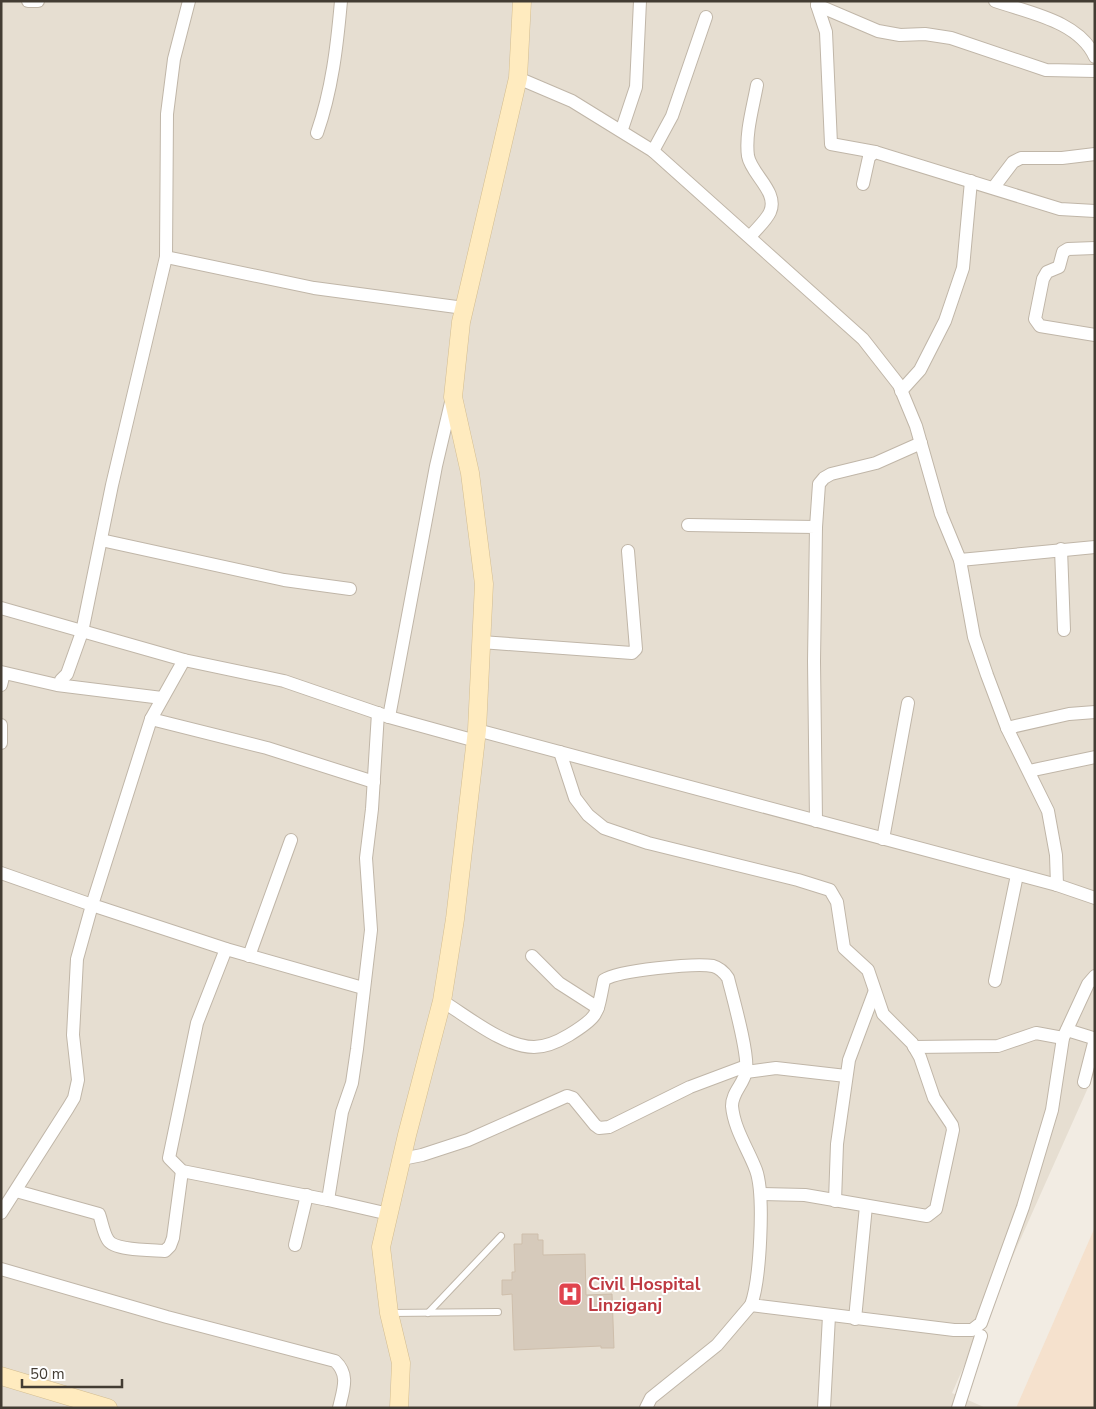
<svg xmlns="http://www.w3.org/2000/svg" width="1096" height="1409" viewBox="0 0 1096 1409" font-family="'Nunito Sans',sans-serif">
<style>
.residential{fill:#e6ded1}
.commercial{fill:#f5e1cd}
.building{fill:#d6cabb;stroke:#cebeab}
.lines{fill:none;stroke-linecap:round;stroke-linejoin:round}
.lane-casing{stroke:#c0b6a8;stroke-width:8}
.street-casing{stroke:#c0b6a8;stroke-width:14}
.secondary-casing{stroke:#d3bd91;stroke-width:19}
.lane{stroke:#fff;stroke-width:6}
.street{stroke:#fff;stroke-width:12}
.secondary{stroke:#ffebbf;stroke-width:18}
.labels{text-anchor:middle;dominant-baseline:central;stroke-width:4;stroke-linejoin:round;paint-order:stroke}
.health-label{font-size:18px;font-weight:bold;fill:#be3a42;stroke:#fff;text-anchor:start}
</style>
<rect width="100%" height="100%" fill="#f2ece3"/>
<!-- residential -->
<polygon class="residential" points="1,1 1095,1 1095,1072 952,1393 986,1408 1,1408"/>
<!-- commercial -->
<polygon class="commercial" points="1095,1227 1095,1408 1016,1408"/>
<!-- building -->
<polygon class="building" points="522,1234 538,1234 538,1240 543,1240 543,1255 585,1254 586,1295 612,1294 614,1348 601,1348 601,1346 514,1350 512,1294 502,1295 502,1280 512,1280 512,1272 515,1272 514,1244 522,1244"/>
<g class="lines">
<!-- lane casing -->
<g class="lane-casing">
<g id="lane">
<polyline points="390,1313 498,1312"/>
<polyline points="428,1313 501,1236"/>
</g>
</g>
<!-- street casing -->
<g class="street-casing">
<g id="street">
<polyline points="28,1 38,1"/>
<polyline points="818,1 817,5 826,32 831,144 875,152"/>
<path d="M 995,1 C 1029,13 1079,21 1095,57"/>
<polyline points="817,5 878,31 900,35 925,34 951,38 1046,70 1095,71"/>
<polyline points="518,78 572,101 653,151 863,339 899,385 916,426 941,514 960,560 974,637 987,675 1007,728 1048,811 1056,855 1057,885"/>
<polyline points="622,129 636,87 640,1"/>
<path d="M 317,133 C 332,90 337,46 341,1"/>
<polyline points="653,151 672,116 706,17"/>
<polyline points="863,184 869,157 875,152 1060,209 1095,211"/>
<polyline points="994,187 1013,162 1021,158 1062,158 1095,154"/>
<path d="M 750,237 C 756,229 766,221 770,212 C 779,192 751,174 748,156 C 745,134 753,107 757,85"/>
<polyline points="1095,248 1068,249 1063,252 1059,267 1047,272 1043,279 1035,319 1040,326 1095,335"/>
<polyline points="166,257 314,288 464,308"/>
<polyline points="901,391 920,370 945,321 963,268 971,181"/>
<polyline points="688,525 816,527 814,661 816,821"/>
<polyline points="816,527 819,484 824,478 831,474 876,463 921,443"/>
<polyline points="101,540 284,580 350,589"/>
<polyline points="1061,549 1064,630"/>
<polyline points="960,560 1095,547"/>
<polyline points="1,608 184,660 284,681 389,717 476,741"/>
<polyline points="481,642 632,653 636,649 628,551"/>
<polyline points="184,660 151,719 92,905 226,949 363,988"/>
<polyline points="1,672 57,685 162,698"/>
<polyline points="61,680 67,674 82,632 112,485 166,257 167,114 174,59 189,1"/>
<polyline points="1,685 4,673"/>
<polyline points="389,717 436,466 452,398"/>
<polyline points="151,719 267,748 374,782"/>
<polyline points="1,725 1,743"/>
<polyline points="1007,728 1069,714 1095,712"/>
<polyline points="477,730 1057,885 1095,898"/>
<polyline points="560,752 575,798 588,815 604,828 648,843 798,880 830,890 837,902 844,948 868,970 883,1014 912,1043 920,1057 934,1098 952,1125 953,1130 936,1209 927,1216 805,1195 762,1194"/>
<polyline points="1029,771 1095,757"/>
<polyline points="883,839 908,703"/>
<polyline points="1,873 92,905 77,959 73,1035 78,1080 74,1098 68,1108 1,1213"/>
<polyline points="226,949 197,1023 169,1158 182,1171 328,1200 389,1214"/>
<polyline points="249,956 291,840"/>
<polyline points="532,956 559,983 598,1008"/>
<polyline points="995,981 1017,875"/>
<path d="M 442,1001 C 467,1016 504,1047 534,1047 C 546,1047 559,1041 569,1035 C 600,1016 597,1014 604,980 C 618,970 696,963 713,966 C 720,968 724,972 728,978 C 733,998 749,1054 746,1071 C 744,1084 732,1092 732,1106 C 734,1129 748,1149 756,1170 C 765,1195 760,1281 751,1305 L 954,1330 L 972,1330 L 981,1323 L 1023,1207 L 1052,1110 L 1063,1038 L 1088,984 L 1095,976"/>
<polyline points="1067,1030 1093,1038 1094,1043 1084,1082"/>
<polyline points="914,1047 998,1046 1036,1033 1063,1038"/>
<polyline points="746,1072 776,1068 846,1076"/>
<polyline points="402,1159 422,1155 468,1140 567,1096 573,1098 595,1125 599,1128 609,1127 690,1087 746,1066"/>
<path d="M 16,1191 L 99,1214 C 102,1222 103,1232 108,1240 C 115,1251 153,1250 165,1251 L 170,1246 L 173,1238 L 182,1171"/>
<polyline points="328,1200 342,1112 352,1083 357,1049 371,930 366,858 372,809 378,713"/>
<polyline points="835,1201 837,1144 849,1060 874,993"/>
<polyline points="295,1245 307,1195"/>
<path d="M 1,1269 L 167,1317 L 335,1361 C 350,1375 343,1390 339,1408"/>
<polyline points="855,1319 866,1206"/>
<polyline points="646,1408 651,1398 717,1345 751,1305"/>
<polyline points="824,1408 829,1316"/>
<polyline points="958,1408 981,1336"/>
</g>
</g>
<!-- secondary casing -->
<g class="secondary-casing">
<g id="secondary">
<polyline points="1,1376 108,1408"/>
<polyline points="399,1408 401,1363 389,1313 381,1247 407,1135 442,1001 455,919 477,730 484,584 470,473 453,397 461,322 518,78 522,1"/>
</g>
</g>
<!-- lane -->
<use href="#lane" class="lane"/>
<!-- street -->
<use href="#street" class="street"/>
<!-- secondary -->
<use href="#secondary" class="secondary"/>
</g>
<!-- icons -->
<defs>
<g id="hospital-square" transform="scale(1.25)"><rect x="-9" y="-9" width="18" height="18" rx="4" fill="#e0444e" stroke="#fff"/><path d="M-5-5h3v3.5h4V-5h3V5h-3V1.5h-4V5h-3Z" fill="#fff"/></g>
</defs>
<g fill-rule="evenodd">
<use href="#hospital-square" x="570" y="1294"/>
</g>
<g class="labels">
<!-- health labels -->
<g class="health-label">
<text x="588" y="1284">Civil Hospital<tspan x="588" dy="21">Linziganj</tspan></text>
</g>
</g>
<!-- border -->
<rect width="1096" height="1409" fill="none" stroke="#433c33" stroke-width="5"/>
<!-- scale -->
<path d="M22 1379v8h100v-8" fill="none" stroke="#433c33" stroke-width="2.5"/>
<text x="30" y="1379" font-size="15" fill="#433c33" stroke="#ffffff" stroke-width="4" paint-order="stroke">50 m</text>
</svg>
